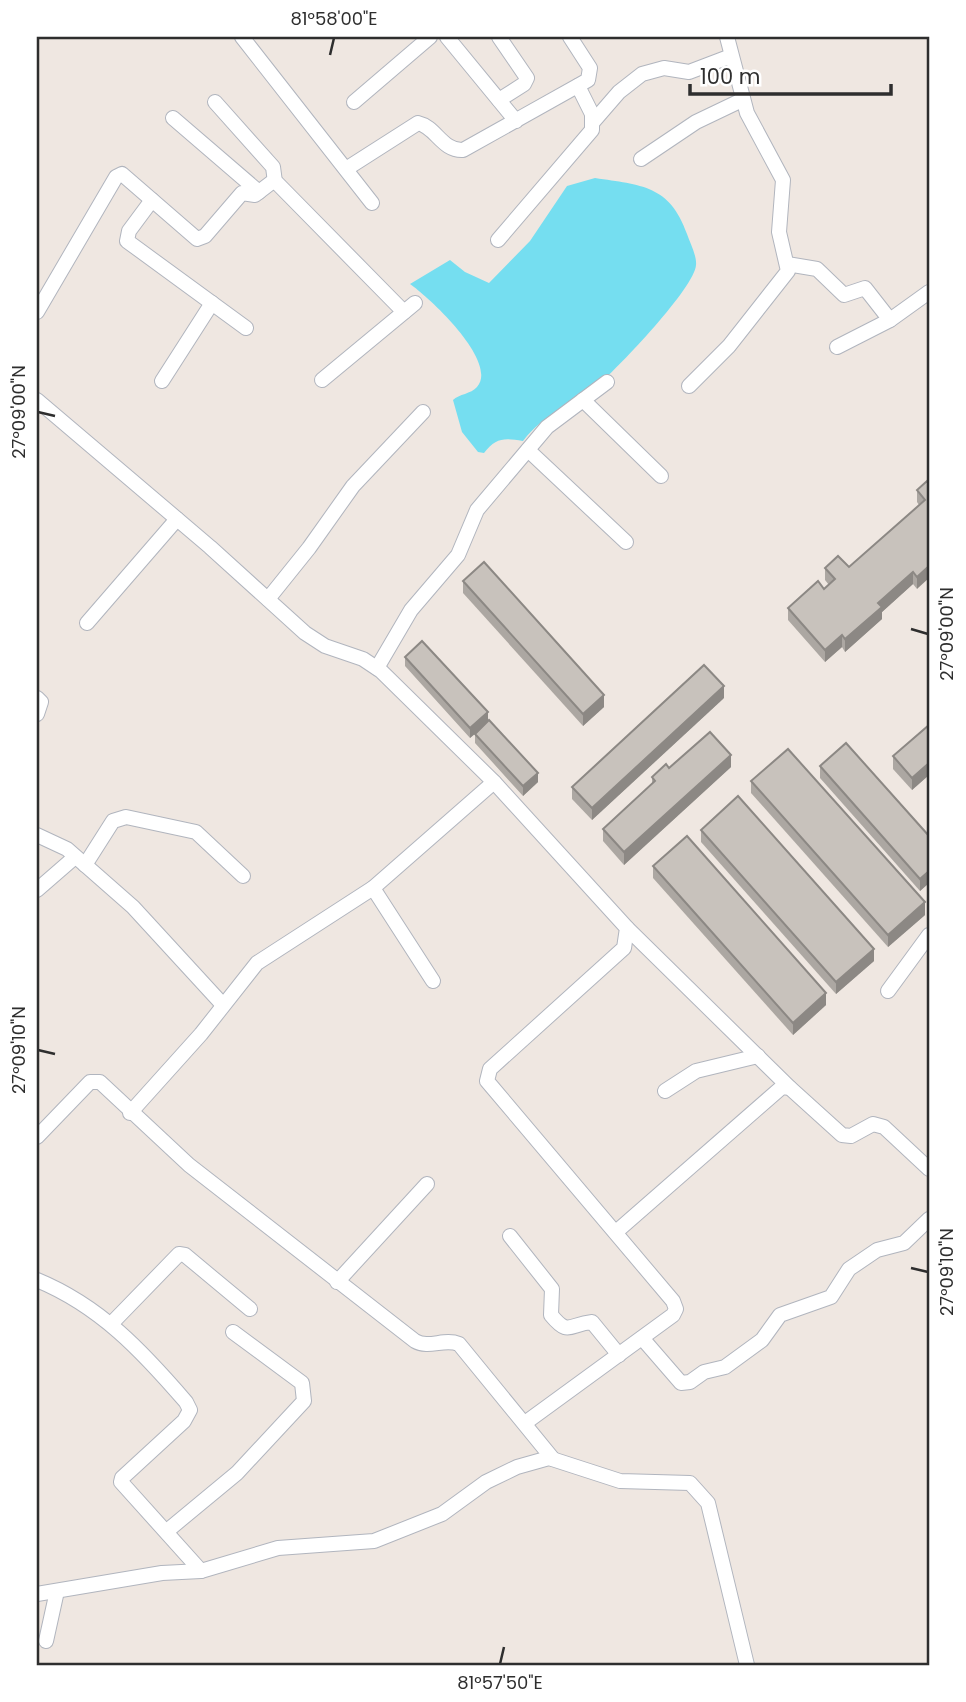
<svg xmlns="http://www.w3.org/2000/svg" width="966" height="1702" viewBox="0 0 966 1702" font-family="Poppins,sans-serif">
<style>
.water{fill:#75def0}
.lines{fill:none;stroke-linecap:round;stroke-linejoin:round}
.minor-casing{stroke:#b1b5be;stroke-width:16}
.minor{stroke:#fff;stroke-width:14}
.wall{fill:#aca7a2}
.shaded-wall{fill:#8c8884}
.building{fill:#c8c2bc;stroke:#8c8884;stroke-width:2}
.ticks{fill:none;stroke:#2e2e2e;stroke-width:2.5}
.neatline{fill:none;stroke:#2e2e2e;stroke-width:2.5}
.ticks-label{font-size:18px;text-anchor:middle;fill:#2e2e2e}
</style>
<rect width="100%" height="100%" fill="#efe7e1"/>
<!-- water -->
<path class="water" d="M 595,178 C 641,185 670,185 687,234 C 690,243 697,256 696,265 C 695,287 619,367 599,384 C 572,406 544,413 523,441 C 505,438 496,437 484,453 L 478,452 L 462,432 L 453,400 C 459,394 471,394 477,387 C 499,362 430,298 410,284 L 450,260 L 465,272 L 489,283 L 530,241 L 567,186 Z"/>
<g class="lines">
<!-- minor casing -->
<g class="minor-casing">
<g id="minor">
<polyline points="242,37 372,203"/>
<polyline points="447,37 516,121"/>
<polyline points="499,100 524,84 527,78 499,37"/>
<polyline points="215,102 273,167 275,182"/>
<polyline points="354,102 430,37"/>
<polyline points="173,118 259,192"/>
<polyline points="593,122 619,92 642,74 664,68 689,72 731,56"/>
<polyline points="641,159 696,122 742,100"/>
<path d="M 346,169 L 418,123 C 436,127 442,151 463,150 L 588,80 L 590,68 L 570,37"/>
<polyline points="152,200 129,231 127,241 246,328"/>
<polyline points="498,240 592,130 592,114 578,86"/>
<polyline points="787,264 817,269 844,295 865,288 890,320"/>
<polyline points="37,312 116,177 122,174 197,239 205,236 242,193 255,195 272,182 277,183 404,312"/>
<polyline points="837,347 890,320 929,292"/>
<polyline points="322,380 415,303"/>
<polyline points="162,381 212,303"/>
<polyline points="689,386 729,346 788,271 779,232 783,180 747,113 727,37"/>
<polyline points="37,400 210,547 305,633 325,646 363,659 381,671 494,782 627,928 624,948 490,1069 487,1081 673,1301 676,1309 673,1315 525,1423"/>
<polyline points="583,400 661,476"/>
<polyline points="528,450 626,542"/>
<polyline points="268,599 309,548 353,486 423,412"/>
<polyline points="87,623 177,519"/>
<polyline points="377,668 411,610 458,555 477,510 547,427 607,382"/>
<polyline points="37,698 41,702 37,714"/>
<polyline points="37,835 67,849 133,907 223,1005"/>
<polyline points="85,865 113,821 126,817 196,832 243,876"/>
<polyline points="373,888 433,981"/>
<polyline points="37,890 75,857"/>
<polyline points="627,928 790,1088"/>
<polyline points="888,991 929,935"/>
<polyline points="665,1091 696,1071 758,1056"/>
<polyline points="130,1113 201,1034 257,963 373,888 494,782"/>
<path d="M 37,1137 L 90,1082 L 100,1082 L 189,1165 L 415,1341 C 429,1349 444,1338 459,1344 L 553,1459"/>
<polyline points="616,1232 782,1087 790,1088 842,1135 851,1136 873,1124 884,1127 929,1169"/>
<path d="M 510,1236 L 552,1289 L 551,1315 C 569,1337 569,1324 592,1322 L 619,1355"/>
<path d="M 37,1280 C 100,1306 142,1351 186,1402 L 190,1410 L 184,1421 L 122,1478 L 121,1482 L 201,1571"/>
<polyline points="337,1282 427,1184"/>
<polyline points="111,1324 179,1254 185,1255 250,1309"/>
<polyline points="642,1338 681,1383 690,1382 704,1372 725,1367 762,1340 780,1315 831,1297 849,1269 877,1250 904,1243 929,1219"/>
<polyline points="167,1531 237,1473 304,1401 302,1383 233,1332"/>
<polyline points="37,1594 162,1573 201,1571 278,1548 374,1541 442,1514 486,1482 517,1467 549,1458 620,1481 690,1483 708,1503 747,1665"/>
<polyline points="46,1641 57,1591"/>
</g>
</g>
<!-- minor -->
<use href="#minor" class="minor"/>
</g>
<!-- wall -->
<g class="wall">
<polygon points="927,481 917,589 913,584 882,612 882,619 845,652 842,647 825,662 788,620 788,608 824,589 829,585 825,580 825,568 849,567 919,505 917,502 917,490"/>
<polygon points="463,581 604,707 583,726 463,593"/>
<polygon points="405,657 488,722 538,782 523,796 475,743 475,734 470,738 405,666"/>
<polygon points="724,698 592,820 572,799 572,787"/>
<polygon points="929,725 929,775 912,790 893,769 893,756"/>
<polygon points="820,766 929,836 929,883 920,891 820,778"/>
<polygon points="731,767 624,865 603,841 603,829 652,784 652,777 669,768"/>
<polygon points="751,781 925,915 888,947 751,793"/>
<polygon points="701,830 874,961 836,994 701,842"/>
<polygon points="653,866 826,1005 793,1035 653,878"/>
</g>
<!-- shaded-wall -->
<g class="shaded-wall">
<polygon points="929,566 929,578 917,589 917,577"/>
<polygon points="913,572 913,584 882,612 882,619 845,652 845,639 878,603"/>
<polygon points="842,635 842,647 825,662 825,650"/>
<polygon points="724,686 724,698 592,820 592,808"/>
<polygon points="604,695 604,707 583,726 583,714"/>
<polygon points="488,712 488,722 470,738 470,728"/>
<polygon points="731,755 731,767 624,865 624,852"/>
<polygon points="929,763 929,775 912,790 912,778"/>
<polygon points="538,773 538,782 523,796 523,786"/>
<polygon points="929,871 929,883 920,891 920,879"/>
<polygon points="925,902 925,915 888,947 888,935"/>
<polygon points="874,949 874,961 836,994 836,982"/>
<polygon points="826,993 826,1005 793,1035 793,1023"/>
</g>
<!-- building -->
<g class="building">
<polygon points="927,481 929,484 929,566 917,577 913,572 878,603 882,607 845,639 842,635 825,650 788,608 818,581 824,589 835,579 825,568 838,556 849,567 925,500 917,490"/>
<polygon points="484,562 604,695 583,714 463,581"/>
<polygon points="422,641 488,712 470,728 405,657"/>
<polygon points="704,665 724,686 592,808 572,787"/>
<polygon points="489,720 538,773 523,786 475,734"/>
<polygon points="929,725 929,763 912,778 893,756"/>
<polygon points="710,732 731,755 624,852 603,829 655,781 652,777 666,764 669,768"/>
<polygon points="846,743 929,836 929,871 920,879 820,766"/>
<polygon points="788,749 925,902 888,935 751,781"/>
<polygon points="738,796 874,949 836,982 701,830"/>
<polygon points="687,836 826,993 793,1023 653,866"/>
</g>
<!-- ticks -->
<path class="ticks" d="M 330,55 L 334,38M 38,412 L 55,416M 911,629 L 928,634M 38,1050 L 55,1054M 911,1268 L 928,1272M 500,1664 L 504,1647"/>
<!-- border -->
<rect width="966" height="1702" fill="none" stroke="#ffffff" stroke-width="77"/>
<!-- scale -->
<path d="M690 84v10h201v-10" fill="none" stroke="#2e2e2e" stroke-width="3.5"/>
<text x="700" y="84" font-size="21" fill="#2e2e2e" stroke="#ffffff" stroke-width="5" paint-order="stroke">100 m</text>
<rect x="38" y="38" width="890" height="1626" class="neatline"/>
<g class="ticks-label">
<text x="334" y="25">81°58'00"E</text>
<text transform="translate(19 412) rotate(-90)" y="6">27°09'00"N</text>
<text transform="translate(947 634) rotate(-90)" y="6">27°09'00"N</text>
<text transform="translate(19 1050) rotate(-90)" y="6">27°09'10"N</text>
<text transform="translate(947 1272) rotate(-90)" y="6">27°09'10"N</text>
<text x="500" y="1689">81°57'50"E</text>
</g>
</svg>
